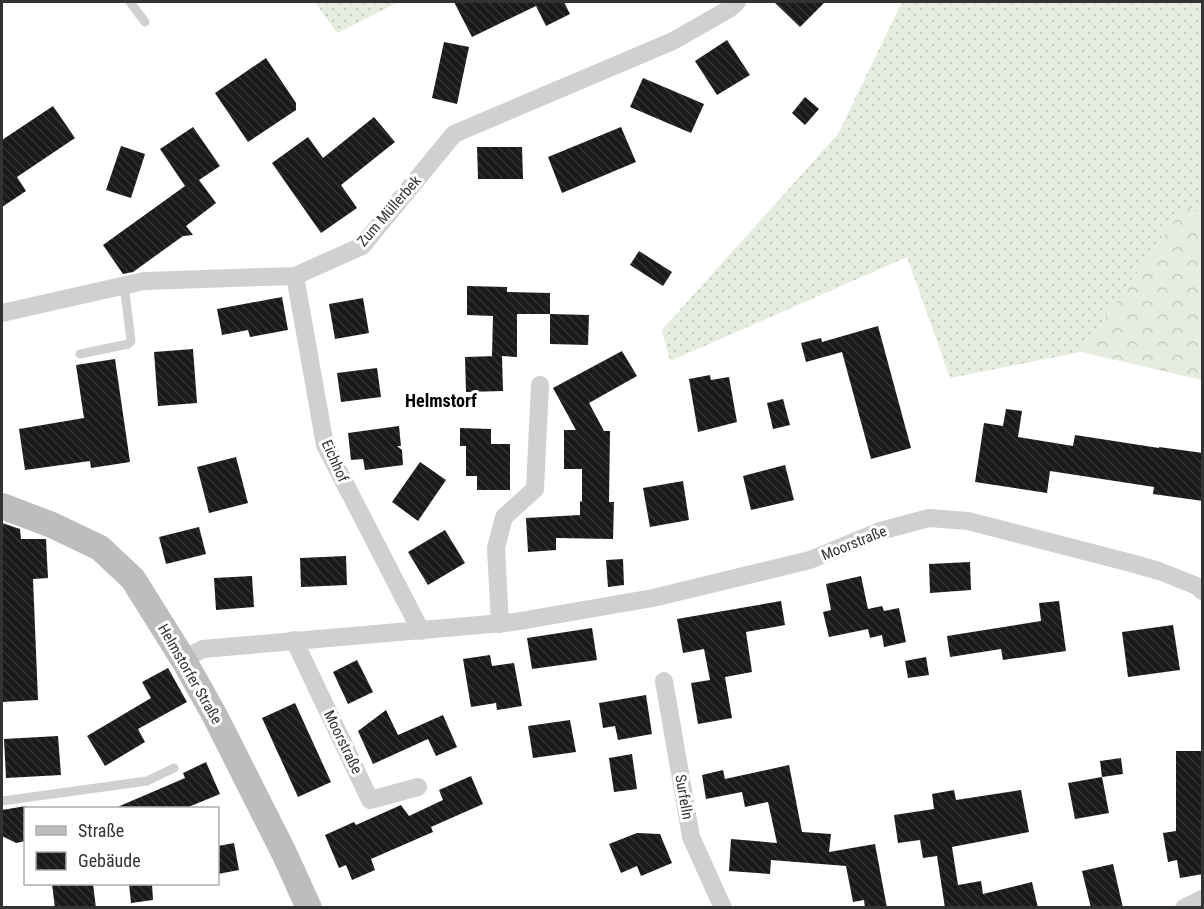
<svg xmlns="http://www.w3.org/2000/svg" width="1204" height="909" viewBox="0 0 1204 909" font-family="'Roboto Condensed',sans-serif">
<style>
.grass{fill:url(#grass-dots)}
.forest{fill:url(#forest-crowns)}
.building{fill:url(#building-back-hatch)}
.lines{fill:none;stroke-linecap:round;stroke-linejoin:round}
.service{stroke:#d0d0d0;stroke-width:9}
.minor{stroke:#d0d0d0;stroke-width:18}
.secondary{stroke:#bdbdbd;stroke-width:26}
.labels{text-anchor:middle;dominant-baseline:central;stroke-width:6;stroke-linejoin:round;paint-order:stroke}
.street-label{font-size:15px;fill:#333;stroke:#fff}
.quarter-label{font-size:18px;font-weight:bold;fill:#000;stroke:#fff}
</style>
<defs>
<pattern id="grass-dots" width="8" height="8" patternUnits="userSpaceOnUse" patternTransform="scale(1.5)"><rect width="8" height="8" fill="#e6ecdf"/><path d="M2 2h.1M6 6h.1" fill="none" stroke="#c6cbc0" stroke-width="1.8" stroke-linecap="round"/></pattern>
<pattern id="forest-crowns" width="20" height="18" patternUnits="userSpaceOnUse" patternTransform="scale(1.5)"><rect width="20" height="18" fill="#e6ecdf"/><path d="M2 6a3 3 0 1 1 6 0M12 15a3 3 0 1 1 6 0" fill="none" stroke="#c6cbc0"/></pattern>
<pattern id="building-back-hatch" width="6" height="6" patternUnits="userSpaceOnUse" patternTransform="scale(1.5)"><rect width="6" height="6" fill="#1a1a1a"/><path d="M-1 5l2 2M0 0l6 6M5-1l2 2" fill="none" stroke="#333"/></pattern>
</defs>
<rect width="100%" height="100%" fill="#fff"/>
<!-- grass -->
<g class="grass">
<polygon points="315,2 399,2 337,33"/>
<polygon points="902,2 1202,2 1202,212 1185,205 1081,352 950,378 907,257 670,361 662,330 838,134"/>
</g>
<!-- forest -->
<polygon class="forest" points="1185,205 1202,212 1202,380 1081,352"/>
<!-- building -->
<g class="building">
<polygon points="454,2 564,2 570,14 546,26 536,6 472,37"/>
<polygon points="774,2 825,2 800,27"/>
<polygon points="727,40 750,75 717,95 695,61"/>
<polygon points="444,42 469,47 457,104 432,98"/>
<polygon points="266,58 296,103 296,110 248,142 215,93"/>
<polygon points="643,78 704,104 691,133 630,107"/>
<polygon points="805,97 819,109 805,125 792,113"/>
<polygon points="53,106 75,138 17,177 26,191 2,207 2,140"/>
<polygon points="374,117 395,142 341,185 357,208 321,233 272,163 308,137 323,158"/>
<polygon points="193,127 220,166 199,180 216,203 186,226 193,235 183,236 133,272 123,274 103,245 185,186 160,149"/>
<polygon points="621,127 636,162 562,193 548,157"/>
<polygon points="121,146 145,154 131,198 106,190"/>
<polygon points="477,147 522,147 523,179 478,179"/>
<polygon points="639,251 672,272 663,286 630,265"/>
<polygon points="467,286 507,287 507,292 550,293 550,314 517,314 517,357 502,356 503,391 466,392 465,357 497,356 492,356 493,316 467,315"/>
<polygon points="282,297 288,330 250,337 248,330 222,335 217,309"/>
<polygon points="363,298 369,333 335,339 329,304"/>
<polygon points="550,314 589,315 588,345 550,344"/>
<polygon points="878,326 911,448 871,459 842,352 806,362 801,343 821,338 822,342"/>
<polygon points="193,349 197,403 158,406 154,352"/>
<polygon points="622,351 637,376 589,403 604,431 610,431 609,502 614,502 613,539 556,538 556,550 528,552 526,518 580,515 580,501 582,502 582,469 564,469 564,430 576,430 553,388"/>
<polygon points="115,359 130,462 91,468 90,461 25,470 19,429 84,418 76,365"/>
<polygon points="377,368 381,397 341,402 337,373"/>
<polygon points="710,375 711,380 729,377 737,422 698,432 689,379"/>
<polygon points="783,399 790,425 773,429 767,403"/>
<polygon points="1006,409 1022,411 1018,437 1073,446 1075,435 1159,448 1159,447 1203,453 1203,501 1153,494 1154,487 1050,471 1047,493 975,482 984,423 1003,426"/>
<polygon points="399,426 401,446 397,446 402,450 403,465 365,470 363,459 351,460 348,433"/>
<polygon points="460,428 491,429 491,444 510,444 510,490 477,490 477,476 466,476 466,446 460,446"/>
<polygon points="236,457 248,503 209,513 197,467"/>
<polygon points="420,462 446,480 418,521 392,502"/>
<polygon points="785,465 794,500 751,510 743,476"/>
<polygon points="683,481 689,520 650,527 643,488"/>
<polygon points="2,523 20,529 21,539 46,539 48,578 33,579 38,700 2,702"/>
<polygon points="199,527 206,554 166,564 159,537"/>
<polygon points="445,530 465,563 428,585 408,552"/>
<polygon points="346,556 347,585 301,587 300,558"/>
<polygon points="623,559 624,585 608,587 606,560"/>
<polygon points="970,562 971,590 930,593 929,564"/>
<polygon points="252,576 254,607 216,610 214,578"/>
<polygon points="861,576 868,609 882,606 884,611 899,608 906,642 884,647 882,635 870,638 868,629 829,637 823,612 831,610 826,584"/>
<polygon points="781,601 785,625 746,632 752,672 725,677 732,718 698,724 691,683 710,680 704,649 683,653 677,619"/>
<polygon points="1059,601 1066,651 1003,660 1001,649 950,657 947,636 1041,621 1039,603"/>
<polygon points="1173,625 1180,670 1128,677 1122,632"/>
<polygon points="592,628 597,660 532,669 527,638"/>
<polygon points="490,655 492,666 514,663 522,706 497,710 496,703 471,707 463,659"/>
<polygon points="926,657 929,675 908,678 905,661"/>
<polygon points="357,660 373,692 348,704 333,672"/>
<polygon points="168,668 187,702 138,729 145,742 105,766 87,736 151,698 142,682"/>
<polygon points="646,695 652,734 618,740 615,726 603,728 599,703"/>
<polygon points="295,703 331,782 298,797 262,718"/>
<polygon points="386,710 398,735 443,715 457,747 436,756 428,739 373,764 358,731"/>
<polygon points="570,720 576,752 533,758 528,726"/>
<polygon points="58,736 61,775 6,778 4,739"/>
<polygon points="1176,751 1203,751 1203,874 1180,878 1177,860 1168,862 1163,833 1176,831"/>
<polygon points="632,754 637,789 614,792 609,758"/>
<polygon points="1121,758 1123,774 1102,777 1109,813 1075,819 1068,783 1102,777 1100,761"/>
<polygon points="206,762 220,794 186,808 115,808 185,778 183,773"/>
<polygon points="789,765 802,832 831,834 829,852 875,844 887,908 865,908 864,900 853,902 846,866 771,860 770,874 729,871 731,839 777,843 768,802 745,807 742,792 706,799 702,775 723,770 725,779"/>
<polygon points="471,776 483,804 431,827 433,832 371,859 375,870 352,880 346,865 339,868 325,835 354,822 356,825 401,805 409,816 443,800 439,790"/>
<polygon points="954,790 956,800 1021,790 1029,832 952,847 958,885 981,881 983,894 1032,882 1038,908 945,908 937,856 923,858 920,840 898,843 894,815 934,809 932,794"/>
<polygon points="26,806 26,841 16,843 2,836 2,810"/>
<polygon points="637,833 660,834 672,863 641,876 637,866 621,873 609,844"/>
<polygon points="234,843 239,870 218,874 218,846"/>
<polygon points="1113,864 1123,908 1091,908 1082,871"/>
<polygon points="52,884 93,884 96,908 55,908"/>
<polygon points="129,884 152,884 153,900 131,903"/>
</g>
<g class="lines">
<!-- service -->
<g class="service">
<polyline points="130,2 145,22"/>
<polyline points="80,354 128,344 131,341 124,285"/>
<polyline points="2,801 147,781 174,768"/>
</g>
<!-- minor -->
<g class="minor">
<polyline points="295,276 325,445 421,631"/>
<polyline points="2,313 144,281 295,276 362,246 454,134 673,41 729,9 737,2"/>
<polyline points="500,624 496,548 504,517 535,489 540,385"/>
<polyline points="294,640 370,800 418,787"/>
<polyline points="183,659 203,649 514,622 653,598 810,560 880,531 929,518 968,521 1131,563 1159,571 1197,586 1202,591"/>
<polyline points="664,681 691,837 723,908"/>
<polyline points="1184,908 1202,899"/>
</g>
<!-- secondary -->
<polyline class="secondary" points="2,506 52,525 100,548 133,579 183,659 215,716 285,855 309,908"/>
</g>
<g class="labels">
<!-- street labels -->
<g class="street-label">
<text transform="translate(389 211) rotate(-49)">Zum Müllerbek</text>
<text transform="translate(335 461) rotate(66)">Eichhof</text>
<text transform="translate(854 543) rotate(-22)">Moorstraße</text>
<text transform="translate(190 674) rotate(60)">Helmstorfer Straße</text>
<text transform="translate(343 742) rotate(64)">Moorstraße</text>
<text transform="translate(684 797) rotate(80)">Surfelln</text>
</g>
<!-- quarter labels -->
<g class="quarter-label">
<text x="441" y="400">Helmstorf</text>
</g>
</g>
<!-- border -->
<rect width="1204" height="909" fill="none" stroke="#333333" stroke-width="6"/>
<!-- legend -->
<rect x="24" y="807" width="195" height="78" fill="#ffffff" stroke="#adadad" stroke-width="1.5"/>
<rect x="36" y="826" width="30" height="9" fill="#bdbdbd" stroke="#adadad" stroke-width="1.5"/>
<text x="78" y="837" font-size="18" fill="#333333">Straße</text>
<rect x="36" y="852" width="30" height="18" fill="url(#building-back-hatch)" stroke="#adadad" stroke-width="1.5"/>
<text x="78" y="867" font-size="18" fill="#333333">Gebäude</text>
</svg>
